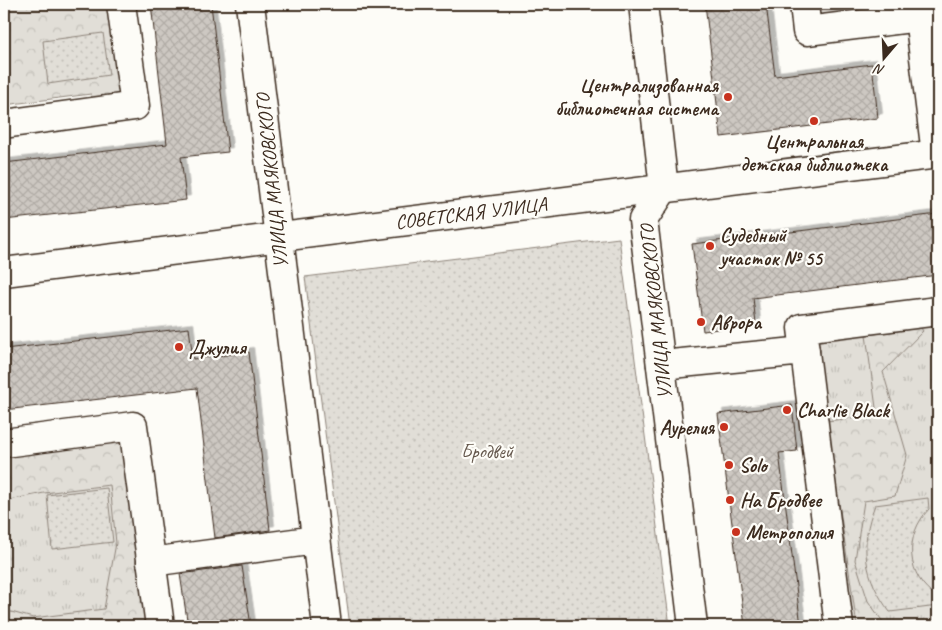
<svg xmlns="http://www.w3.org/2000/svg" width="942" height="630" viewBox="0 0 942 630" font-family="Caveat,sans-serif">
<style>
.grass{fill:url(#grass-tufts);stroke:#8e847a}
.forest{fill:url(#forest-crowns);stroke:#8e847a}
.park{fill:url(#park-dots);stroke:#8e847a}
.building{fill:url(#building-cross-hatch);stroke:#3b2a1e;filter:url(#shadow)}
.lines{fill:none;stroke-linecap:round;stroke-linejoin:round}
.minor-casing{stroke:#3b2a1e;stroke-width:31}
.minor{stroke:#fdfcf7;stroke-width:28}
.poi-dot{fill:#c8321e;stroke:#fdfcf7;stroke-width:2}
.labels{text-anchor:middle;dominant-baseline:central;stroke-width:4.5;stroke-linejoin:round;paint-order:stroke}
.poi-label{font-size:20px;font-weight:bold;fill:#3b2a1e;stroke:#fdfcf7;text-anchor:start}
.street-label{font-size:20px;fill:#3b2a1e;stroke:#fdfcf7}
.park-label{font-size:20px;fill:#64574c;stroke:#fdfcf7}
</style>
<defs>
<pattern id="grass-tufts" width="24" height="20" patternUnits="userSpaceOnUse" patternTransform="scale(1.25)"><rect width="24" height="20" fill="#e1ded7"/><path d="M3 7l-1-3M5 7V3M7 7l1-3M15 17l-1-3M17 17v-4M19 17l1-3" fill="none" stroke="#c2bfb8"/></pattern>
<pattern id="forest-crowns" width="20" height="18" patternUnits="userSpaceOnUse" patternTransform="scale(1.25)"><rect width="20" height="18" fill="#e1ded7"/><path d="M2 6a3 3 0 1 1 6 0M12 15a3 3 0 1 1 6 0" fill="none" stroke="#c2bfb8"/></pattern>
<pattern id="park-dots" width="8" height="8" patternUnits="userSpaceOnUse" patternTransform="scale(1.25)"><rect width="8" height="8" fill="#e1ded7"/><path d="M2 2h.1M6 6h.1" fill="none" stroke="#c2bfb8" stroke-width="1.8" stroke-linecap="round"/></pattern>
<pattern id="building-cross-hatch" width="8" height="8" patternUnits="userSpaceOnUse" patternTransform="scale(1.25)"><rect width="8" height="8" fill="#cdc8c2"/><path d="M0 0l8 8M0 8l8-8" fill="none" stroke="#b1aca6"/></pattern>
<filter id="shadow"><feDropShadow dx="4.5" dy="-4.5" stdDeviation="0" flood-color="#0004"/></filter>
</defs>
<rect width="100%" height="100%" fill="#fdfcf7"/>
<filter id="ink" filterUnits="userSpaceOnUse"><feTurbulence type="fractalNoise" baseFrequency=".02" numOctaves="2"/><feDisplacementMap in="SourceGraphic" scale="10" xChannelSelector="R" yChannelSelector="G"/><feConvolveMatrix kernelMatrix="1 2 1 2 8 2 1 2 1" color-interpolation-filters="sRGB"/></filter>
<g filter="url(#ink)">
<!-- grass -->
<g class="grass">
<polygon points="811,4 938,4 938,9 813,25"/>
<polygon points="938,317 938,626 845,626 809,333"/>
<polygon points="127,437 152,626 4,626 4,453"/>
</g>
<!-- forest -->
<g class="forest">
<polygon points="4,4 117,4 130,102 93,108 91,94 4,105"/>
<polygon points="921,328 923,331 883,372 907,455 895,496 864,501 855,560 868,601 886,626 857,626 827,421 877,415 866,335"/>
<polygon points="125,439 148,626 4,626 4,610 33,618 104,609 116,543 110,485 44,493 4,501 4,455"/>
</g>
<!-- park -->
<g class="park">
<polygon points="103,33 109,75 48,84 43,41"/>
<polygon points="619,238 670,626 350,626 305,277"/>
<polygon points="107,488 113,542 52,549 47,495"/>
<path d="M 928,498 L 929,509 C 904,535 905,577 938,597 L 938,606 L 890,612 C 864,578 859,545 875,505 Z"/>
</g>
<!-- building -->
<g class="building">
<polygon points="151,4 211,4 228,152 181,157 186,200 4,220 4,163 167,144"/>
<polygon points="705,4 766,4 775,76 872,64 878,118 721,137"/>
<polygon points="938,214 938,275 753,298 756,324 703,331 692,244"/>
<polygon points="189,328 193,359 249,352 270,530 215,538 197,388 4,410 4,349"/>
<polygon points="792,405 797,451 779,453 801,626 745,626 718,414"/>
<polygon points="242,566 251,626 188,626 180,574"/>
</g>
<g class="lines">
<!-- minor casing -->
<g class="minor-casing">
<g id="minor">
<polyline points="250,4 327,626"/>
<polyline points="643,4 664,188 643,220 693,626"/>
<polyline points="804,4 807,31 919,17 936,154"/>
<polyline points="4,124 135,106 121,4"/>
<polyline points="4,272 938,154"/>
<polyline points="661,365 805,351"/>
<polyline points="4,443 133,426 160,626"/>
<polyline points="151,562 316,540"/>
<polyline points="839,626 802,328 938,311"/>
</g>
</g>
<!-- minor -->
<use href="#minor" class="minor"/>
</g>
</g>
<!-- markers -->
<g class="poi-dot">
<circle cx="728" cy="97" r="5"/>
<circle cx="814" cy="121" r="5"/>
<circle cx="710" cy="246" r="5"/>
<circle cx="701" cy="322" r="5"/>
<circle cx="179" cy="347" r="5"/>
<circle cx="787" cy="410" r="5"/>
<circle cx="724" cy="427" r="5"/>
<circle cx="729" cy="465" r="5"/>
<circle cx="730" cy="500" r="5"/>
<circle cx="736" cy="532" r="5"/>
</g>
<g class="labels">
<!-- poi labels -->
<g class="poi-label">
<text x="718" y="85" text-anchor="end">Централизованная<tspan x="718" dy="23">библиотечная система</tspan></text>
<text x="814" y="141" text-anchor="middle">Центральная<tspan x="814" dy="23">детская библиотека</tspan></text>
<text x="720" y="235">Судебный<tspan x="720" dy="23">участок № 55</tspan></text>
<text x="711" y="322">Аврора</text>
<text x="189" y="347">Джулия</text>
<text x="797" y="410">Charlie Black</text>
<text x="714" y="427" text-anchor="end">Аурелия</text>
<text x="739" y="465">Solo</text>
<text x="740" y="500">На Бродвее</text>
<text x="746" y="532">Метрополия</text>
</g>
<!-- street labels -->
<g class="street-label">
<text transform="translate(272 181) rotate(-96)">УЛИЦА МАЯКОВСКОГО</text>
<text transform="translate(471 213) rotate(-7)">СОВЕТСКАЯ УЛИЦА</text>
<text transform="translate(656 312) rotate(-96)">УЛИЦА МАЯКОВСКОГО</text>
</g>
<!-- park labels -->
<g class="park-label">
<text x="487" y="451">Бродвей</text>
</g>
</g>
<!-- margin -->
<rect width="942" height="630" fill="none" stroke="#fdfcf7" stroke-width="20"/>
<rect x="10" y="10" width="922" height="610" fill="none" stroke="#3b2a1e" stroke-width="2" filter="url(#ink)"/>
<!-- north arrow -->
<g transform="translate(884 58) rotate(199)" stroke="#fdfcf7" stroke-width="4" paint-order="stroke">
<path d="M0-4L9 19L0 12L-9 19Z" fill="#3b2a1e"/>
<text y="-8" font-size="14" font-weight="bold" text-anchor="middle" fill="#3b2a1e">N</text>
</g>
</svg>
